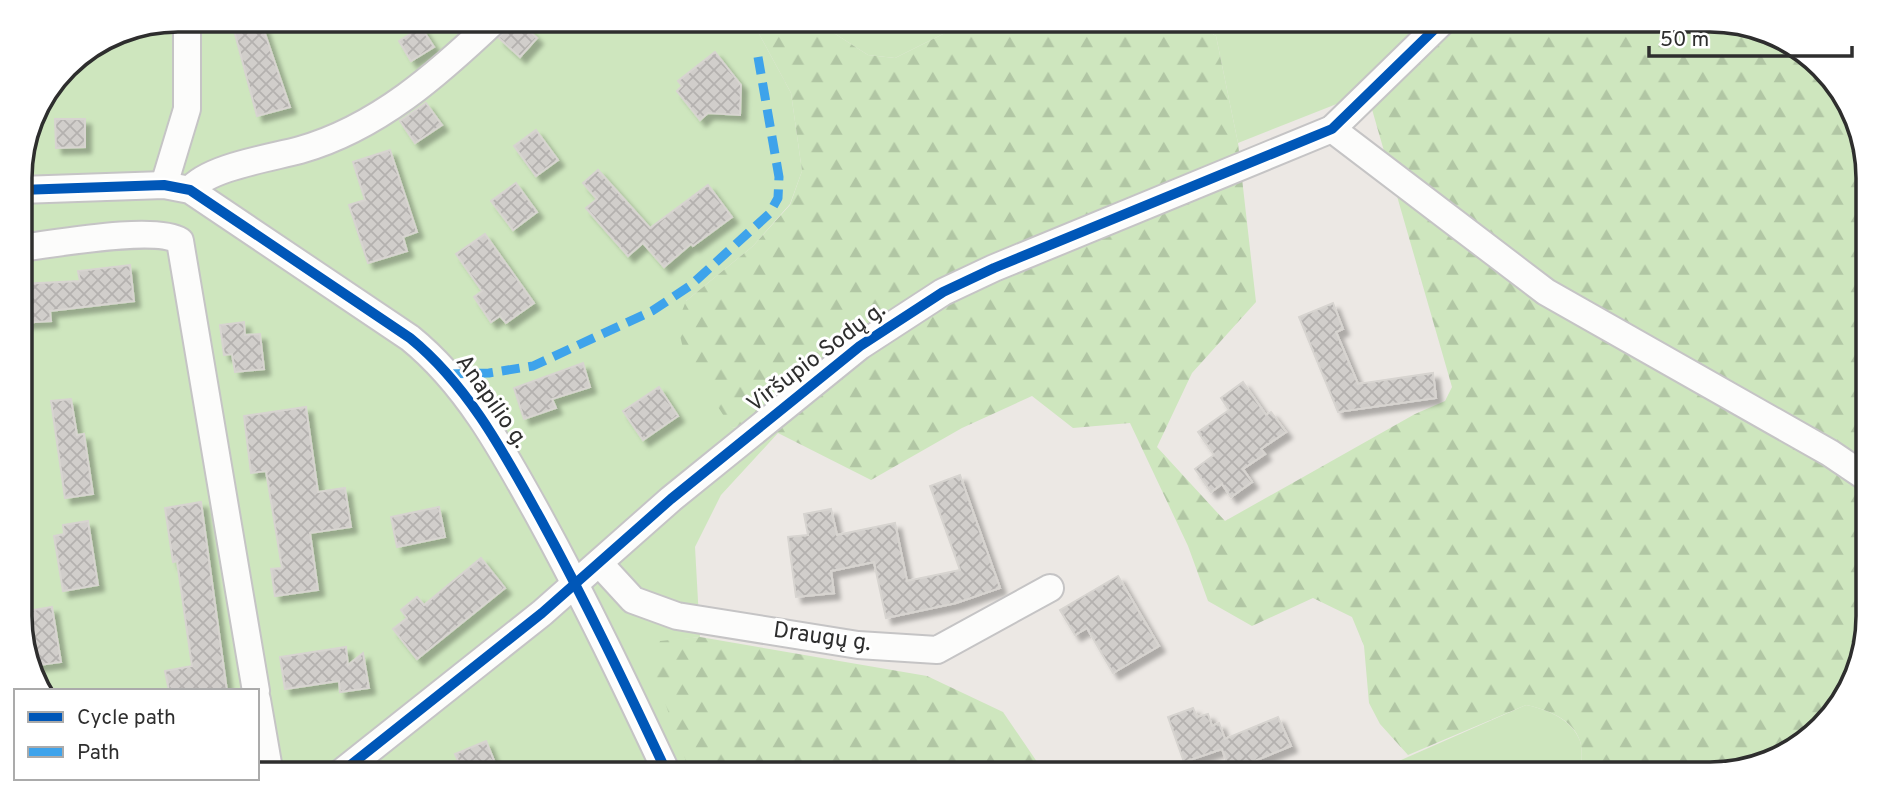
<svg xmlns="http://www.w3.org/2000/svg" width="1887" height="794" viewBox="0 0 1887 794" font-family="Overpass,sans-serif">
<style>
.grass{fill:#cee6be}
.forest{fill:url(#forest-firs)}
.building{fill:url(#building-cross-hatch);stroke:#d7d4d0;stroke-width:2;filter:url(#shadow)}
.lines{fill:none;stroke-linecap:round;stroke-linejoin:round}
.minor-casing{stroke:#c5c4c5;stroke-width:30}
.minor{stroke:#fcfcfb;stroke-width:26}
.quiet{stroke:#3ea3eb;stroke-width:9;stroke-dasharray:18 9;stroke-linecap:butt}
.cycleway-casing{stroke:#fff;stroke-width:15}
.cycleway{stroke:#0057b8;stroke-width:10}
.labels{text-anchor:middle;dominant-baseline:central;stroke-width:6;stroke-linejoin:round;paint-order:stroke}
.street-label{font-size:23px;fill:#2e2e2e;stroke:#fff}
.rim{fill:none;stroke:#2e2e2e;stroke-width:3.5}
</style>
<defs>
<pattern id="forest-firs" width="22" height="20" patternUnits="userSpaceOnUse" patternTransform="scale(1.75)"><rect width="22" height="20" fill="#cee6be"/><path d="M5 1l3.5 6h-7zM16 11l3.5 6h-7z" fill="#b1c6a4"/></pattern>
<pattern id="building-cross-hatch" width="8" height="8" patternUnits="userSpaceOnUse" patternTransform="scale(1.75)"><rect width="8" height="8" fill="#d1cecb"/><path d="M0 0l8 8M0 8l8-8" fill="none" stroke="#b4b1af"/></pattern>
<filter id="shadow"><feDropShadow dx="6" dy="6" stdDeviation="2" flood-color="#0004"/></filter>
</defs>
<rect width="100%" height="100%" fill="#ece8e4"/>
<!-- grass -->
<g class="grass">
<polygon points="178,19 751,19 791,93 802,171 790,204 753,246 686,301 731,427 778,433 721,495 695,547 700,637 660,642 678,734 691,775 257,775 257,691 43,691 21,637 20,167 36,107 73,59 117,31"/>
<polygon points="812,19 1004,19 947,32 895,58 868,55"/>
<polygon points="1188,19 1461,19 1367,92 1238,143 1216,36"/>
<path d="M 1526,705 C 1546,709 1572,719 1580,741 C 1583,750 1581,765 1581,774 L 1367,775 Z"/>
</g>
<!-- forest -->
<g class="forest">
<path d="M 751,19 L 812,19 L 868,55 L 895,58 L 947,32 L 1004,19 L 1188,19 L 1216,36 L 1238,143 L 1256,302 L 1192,373 L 1157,447 L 1225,521 L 1415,414 L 1445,401 L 1452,387 L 1367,92 L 1461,19 L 1709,19 L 1770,31 L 1835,81 L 1866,157 L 1868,617 L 1856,677 L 1798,748 L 1719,774 L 1581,774 C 1581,765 1583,750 1580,741 C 1573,719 1546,709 1526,705 L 1408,755 L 1380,724 L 1369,703 L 1364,646 L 1352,617 L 1313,598 L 1252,626 L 1208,601 L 1188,546 L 1130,423 L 1073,428 L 1032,396 L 962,428 L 871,480 L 778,433 L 731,427 L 685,356 L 677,324 L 686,301 L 753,246 L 790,205 L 802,171 L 791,93 Z"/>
<polygon points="700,637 927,676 1003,712 1046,775 691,775 651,664 660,641"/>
</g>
<!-- building -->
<g class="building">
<polygon points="231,19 260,19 290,107 257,116"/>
<polygon points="512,19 517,19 537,38 520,57 499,38"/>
<polygon points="421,27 434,47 411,61 399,41"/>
<polygon points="715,52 741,85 740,115 708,113 700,120 677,91 682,86 678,81"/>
<polygon points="426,103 442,125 415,143 400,121"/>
<polygon points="55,119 85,119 85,147 56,148"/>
<polygon points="536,130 558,160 536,176 514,146"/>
<polygon points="390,150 417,232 403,237 407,251 368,263 349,205 365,200 353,162"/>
<polygon points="598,170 650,228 708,185 732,217 693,246 691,244 664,267 643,243 628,256 586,208 597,199 583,183"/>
<polygon points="516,183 537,212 513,230 491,201"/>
<polygon points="485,234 534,303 506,323 500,316 491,322 474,297 482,291 456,254"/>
<polygon points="130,265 134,301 50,311 51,321 20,323 20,284 80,281 78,271"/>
<polygon points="1333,303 1343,329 1336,332 1358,384 1433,373 1436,398 1338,412 1299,317"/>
<polygon points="244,322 245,335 260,334 264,369 235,372 232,354 224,355 220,325"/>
<polygon points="583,363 590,387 552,399 556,408 524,419 514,388"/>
<polygon points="1243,382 1266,415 1271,412 1286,432 1261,449 1265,454 1243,469 1252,482 1231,497 1222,484 1211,492 1195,469 1214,455 1198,432 1229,410 1221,398"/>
<polygon points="659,387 678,416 643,440 623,411"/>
<polygon points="71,399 77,435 84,434 93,494 65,498 51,401"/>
<polygon points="306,407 318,492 345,488 351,527 310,533 318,590 275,596 271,569 282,568 266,471 251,473 244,416"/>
<polygon points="960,475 1000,588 956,603 886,618 874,562 831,571 834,593 796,597 788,537 808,535 804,514 831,509 837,535 895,523 907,581 960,570 930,486"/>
<polygon points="201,502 227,691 169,691 165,671 192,666 177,561 173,562 165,508"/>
<polygon points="439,507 445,537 397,547 391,517"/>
<polygon points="88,521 98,585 63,591 54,536 64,534 63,525"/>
<polygon points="481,558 505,588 417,659 393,629 407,618 401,610 417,597 424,605"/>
<polygon points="1118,576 1159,646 1113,673 1087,628 1075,635 1060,610"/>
<polygon points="52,607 61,662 33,666 21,637 21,612"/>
<polygon points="346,647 348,665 363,653 369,688 340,692 339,681 285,689 280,657"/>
<polygon points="1193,708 1197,717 1208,714 1212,726 1219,723 1225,739 1278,717 1291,746 1230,771 1222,749 1184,762 1168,717"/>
<polygon points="486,741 500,775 464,775 455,754"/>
</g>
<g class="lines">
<!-- minor casing -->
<g class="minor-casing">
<g id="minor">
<polyline points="1332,129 1546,292 1830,453 1867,478"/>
<polyline points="164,185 187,109 187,19"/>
<path d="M 20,190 L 164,185 L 190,190 L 410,338 C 468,385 504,453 540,518 C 586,602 627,688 668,775"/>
<path d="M 190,190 C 208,167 271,158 300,150 C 378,128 439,73 496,19"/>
<path d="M 20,248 C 54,244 155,225 180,241 L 256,691"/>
<polyline points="599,563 633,600 677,616 858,645 937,650 1050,588"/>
<polyline points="257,700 270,775"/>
<polyline points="338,775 542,613 671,499 860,346 943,292 994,268 1332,129 1445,19"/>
</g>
</g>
<!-- minor -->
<use href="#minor" class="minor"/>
<!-- quiet -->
<polyline class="quiet" points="448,374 489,373 533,366 652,311 691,285 769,214 778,198 779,177 758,57"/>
<!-- cycleway casing -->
<g class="cycleway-casing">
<g id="cycleway">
<path d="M 20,190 L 164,185 L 190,190 L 410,338 C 468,385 504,453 540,518 C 586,602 627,688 668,775"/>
<polyline points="338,775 542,613 671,499 860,346 943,292 994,268 1332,129 1445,19"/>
</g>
</g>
<!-- cycleway -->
<use href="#cycleway" class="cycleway"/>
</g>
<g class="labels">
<!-- street labels -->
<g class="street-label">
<text transform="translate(817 358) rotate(-37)">Viršupio Sodų g.</text>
<text transform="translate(491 402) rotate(55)">Anapilio g.</text>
<text transform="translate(822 638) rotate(8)">Draugų g.</text>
</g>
</g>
<!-- crop -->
<path d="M0 0H1887V794H0ZM178 32H1710A146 146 0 0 1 1856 178V616A146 146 0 0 1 1710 762H178A146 146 0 0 1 32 616V178A146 146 0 0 1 178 32Z" fill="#fff" fill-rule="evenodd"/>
<path class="rim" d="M178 32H1710A146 146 0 0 1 1856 178V616A146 146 0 0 1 1710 762H178A146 146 0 0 1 32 616V178A146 146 0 0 1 178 32Z"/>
<!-- legend -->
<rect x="14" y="689" width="245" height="91" fill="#ffffff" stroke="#ababab" stroke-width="2"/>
<rect x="28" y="712" width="35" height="10" fill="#0057b8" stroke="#ababab" stroke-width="2"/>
<text x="77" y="724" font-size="21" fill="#2e2e2e">Cycle path</text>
<rect x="28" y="747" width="35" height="10" fill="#3ea3eb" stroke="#ababab" stroke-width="2"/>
<text x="77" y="759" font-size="21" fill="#2e2e2e">Path</text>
<!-- scale -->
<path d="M1649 46v10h203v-10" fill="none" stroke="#2e2e2e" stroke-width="3.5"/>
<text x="1660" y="46" font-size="21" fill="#2e2e2e" stroke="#ffffff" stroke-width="5" paint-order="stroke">50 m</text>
</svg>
